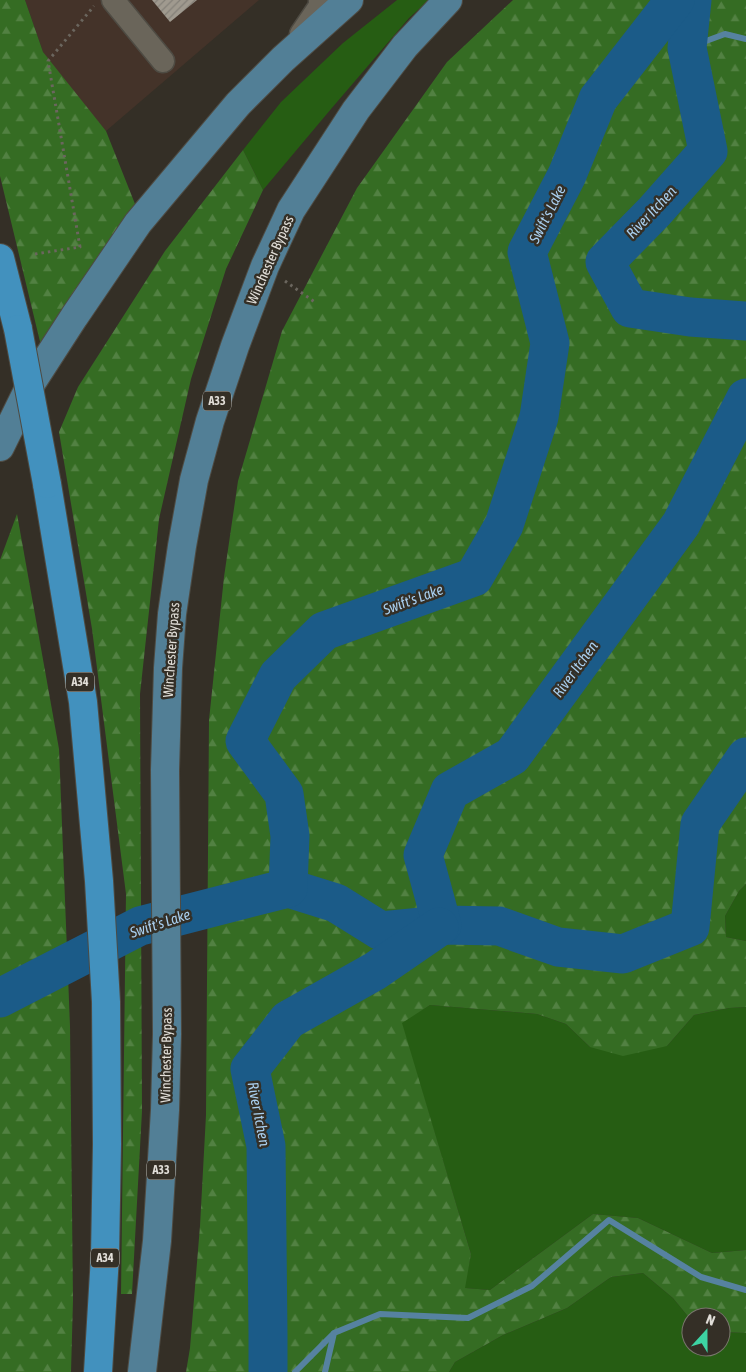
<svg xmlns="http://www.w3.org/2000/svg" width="746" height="1372" viewBox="0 0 746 1372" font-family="'Asap Condensed',sans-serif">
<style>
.commercial{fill:#443329}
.green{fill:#265d13}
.forest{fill:url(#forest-firs)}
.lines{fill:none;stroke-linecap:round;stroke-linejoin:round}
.stream{stroke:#5682a0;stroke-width:6}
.river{stroke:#1b5b88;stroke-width:39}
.building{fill:url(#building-hatch)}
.minor-casing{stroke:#4e4b43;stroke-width:25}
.major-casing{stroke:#4e4b43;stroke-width:30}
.highway-casing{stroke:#4e4b43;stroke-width:30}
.path{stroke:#6b665e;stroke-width:3;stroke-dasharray:2.5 4;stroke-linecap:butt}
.minor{stroke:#6a655a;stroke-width:22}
.major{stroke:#527f96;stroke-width:28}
.highway{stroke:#4291be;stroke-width:28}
.highway-bridge-casing{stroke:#4e4b43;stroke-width:30;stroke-linecap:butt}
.highway-bridge{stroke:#4291be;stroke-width:28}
.labels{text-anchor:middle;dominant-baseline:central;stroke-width:5;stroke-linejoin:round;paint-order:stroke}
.shield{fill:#342f26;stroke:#adaaa3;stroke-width:1}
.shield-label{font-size:12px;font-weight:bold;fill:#e1ded8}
.street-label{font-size:14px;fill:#e1ded8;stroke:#342f26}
.water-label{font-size:15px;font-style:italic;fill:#a8ceee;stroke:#342f26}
</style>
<defs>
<pattern id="forest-firs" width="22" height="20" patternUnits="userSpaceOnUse" patternTransform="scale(1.25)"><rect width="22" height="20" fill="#356c23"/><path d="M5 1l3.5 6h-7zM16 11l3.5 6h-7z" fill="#528142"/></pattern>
<pattern id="building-hatch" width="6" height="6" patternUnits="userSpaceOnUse" patternTransform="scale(1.25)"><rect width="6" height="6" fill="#a09a8f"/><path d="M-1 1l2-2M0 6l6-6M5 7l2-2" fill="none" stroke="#848078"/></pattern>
</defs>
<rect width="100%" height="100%" fill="#342f26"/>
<!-- commercial -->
<polygon class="commercial" points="25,0 259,0 106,131 48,61 43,52"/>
<!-- green -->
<g class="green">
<polygon points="397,0 429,0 409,18 331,109 263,190 243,150 281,102 343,43"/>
<polygon points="746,884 746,941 726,937 725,916 739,891"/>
<polygon points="430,1005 537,1014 566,1024 590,1047 667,1046 694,1015 729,1008 746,1007 746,1250 712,1253 638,1218 593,1214 490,1290 464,1288 471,1254 401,1022"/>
<polygon points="643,1273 673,1298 691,1320 691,1347 721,1347 721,1332 746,1333 746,1372 449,1372 455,1362 503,1335 567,1308 611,1277"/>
</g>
<!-- forest -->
<g class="forest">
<polygon points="0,0 25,0 43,52 106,131 139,214 43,354 0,176"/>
<polygon points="513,0 746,0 746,884 739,891 725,916 726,937 746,941 746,1007 729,1008 694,1015 667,1046 623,1056 590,1047 566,1024 537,1014 430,1005 402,1023 471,1254 465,1288 490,1290 593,1214 638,1218 712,1253 746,1250 746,1333 721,1332 721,1317 691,1317 691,1320 673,1298 643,1273 611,1277 567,1308 503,1335 455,1362 449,1372 186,1372 190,1348 200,1226 206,1115 209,720 224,577 238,481 282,331 357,188 447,62"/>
<polygon points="243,150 263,190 226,269 191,379 159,519 140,694 142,1111 132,1294 121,1294 126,894 92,629 59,432 78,387 165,251"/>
<polygon points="17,514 59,749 70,1026 73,1300 71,1372 0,1372 0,560"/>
</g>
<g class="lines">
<!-- stream -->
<g class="stream">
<polyline points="687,48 725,34 746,39"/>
<polyline points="295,1372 333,1334"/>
<polyline points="325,1372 334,1333 380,1314 468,1318 532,1286 609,1220 701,1277 746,1290"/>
</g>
<!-- river -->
<g class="river">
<polyline points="692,0 687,48 708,151 654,212 605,262 630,308 690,317 746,321"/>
<polyline points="288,888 336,903 381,931 442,925 499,926 558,947 623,954 690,927 700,824 746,757"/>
<polyline points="442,925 423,855 450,791 512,756 681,524 746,398"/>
<polyline points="0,998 140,926 288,888 290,836 284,794 245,741 278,676 324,631 474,577 504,525 539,417 550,343 527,252 567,175 598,99 675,0"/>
<polyline points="268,1372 268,1334 266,1146 250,1069 288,1020 375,971 439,927"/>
</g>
</g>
<!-- building -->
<polygon class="building" points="152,0 197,0 170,22"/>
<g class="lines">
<!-- minor casing -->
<g class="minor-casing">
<g id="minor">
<polyline points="113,0 163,61"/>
<polyline points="301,34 320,6 320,0"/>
</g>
</g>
<!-- major casing -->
<g class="major-casing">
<g id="major">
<polyline points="0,447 32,382 74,317 138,223 238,104 283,59 349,0"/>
<polyline points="142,1372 157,1241 165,1110 167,1034 165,770 168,668 172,614 182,546 194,480 210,421 235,346 265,266 291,210 356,110 405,46 448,0"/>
</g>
</g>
<!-- highway casing -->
<g class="highway-casing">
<g id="highway">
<polyline points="0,258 18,329"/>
<polyline points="47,484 83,702 99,881 106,1002 107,1144 105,1256 98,1372"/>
</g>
</g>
<!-- path -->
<g class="path">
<polyline points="35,254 80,247 48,61 94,6"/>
<polyline points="285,281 316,303"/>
</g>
<!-- minor -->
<use href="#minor" class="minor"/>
<!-- major -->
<use href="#major" class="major"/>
<!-- highway -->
<use href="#highway" class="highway"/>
<!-- highway-bridge casing -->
<g class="highway-bridge-casing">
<polyline id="highway-bridge" points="18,329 47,484"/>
</g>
<!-- highway-bridge -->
<use href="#highway-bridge" class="highway-bridge"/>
</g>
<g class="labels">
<!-- shield labels -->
<g class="shield">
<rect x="203" y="391.5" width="28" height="19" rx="4"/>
<rect x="66" y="672.5" width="28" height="19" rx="4"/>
<rect x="147" y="1160.5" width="28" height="19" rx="4"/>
<rect x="91" y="1248.5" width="28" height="19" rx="4"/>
</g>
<g class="shield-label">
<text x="217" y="401">A33</text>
<text x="80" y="682">A34</text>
<text x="161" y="1170">A33</text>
<text x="105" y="1258">A34</text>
</g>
<!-- street labels -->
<g class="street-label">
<text transform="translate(270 260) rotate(-66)">Winchester Bypass</text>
<text transform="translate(171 650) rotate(-86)">Winchester Bypass</text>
<text transform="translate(166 1055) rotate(-89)">Winchester Bypass</text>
</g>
<!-- water labels -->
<g class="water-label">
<text transform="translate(651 212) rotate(-47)">River Itchen</text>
<text transform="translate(547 214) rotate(-63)">Swift's Lake</text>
<text transform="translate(413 599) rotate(-20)">Swift's Lake</text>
<text transform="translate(575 669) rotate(-54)">River Itchen</text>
<text transform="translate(160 923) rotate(-18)">Swift's Lake</text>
<text transform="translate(259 1114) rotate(79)">River Itchen</text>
</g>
</g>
<!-- north arrow -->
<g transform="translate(706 1332) rotate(21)"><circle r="24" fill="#342f26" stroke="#79756d"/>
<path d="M0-4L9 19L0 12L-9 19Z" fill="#3dd4a3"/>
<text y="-8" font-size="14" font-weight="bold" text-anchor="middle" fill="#e1ded8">N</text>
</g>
</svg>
